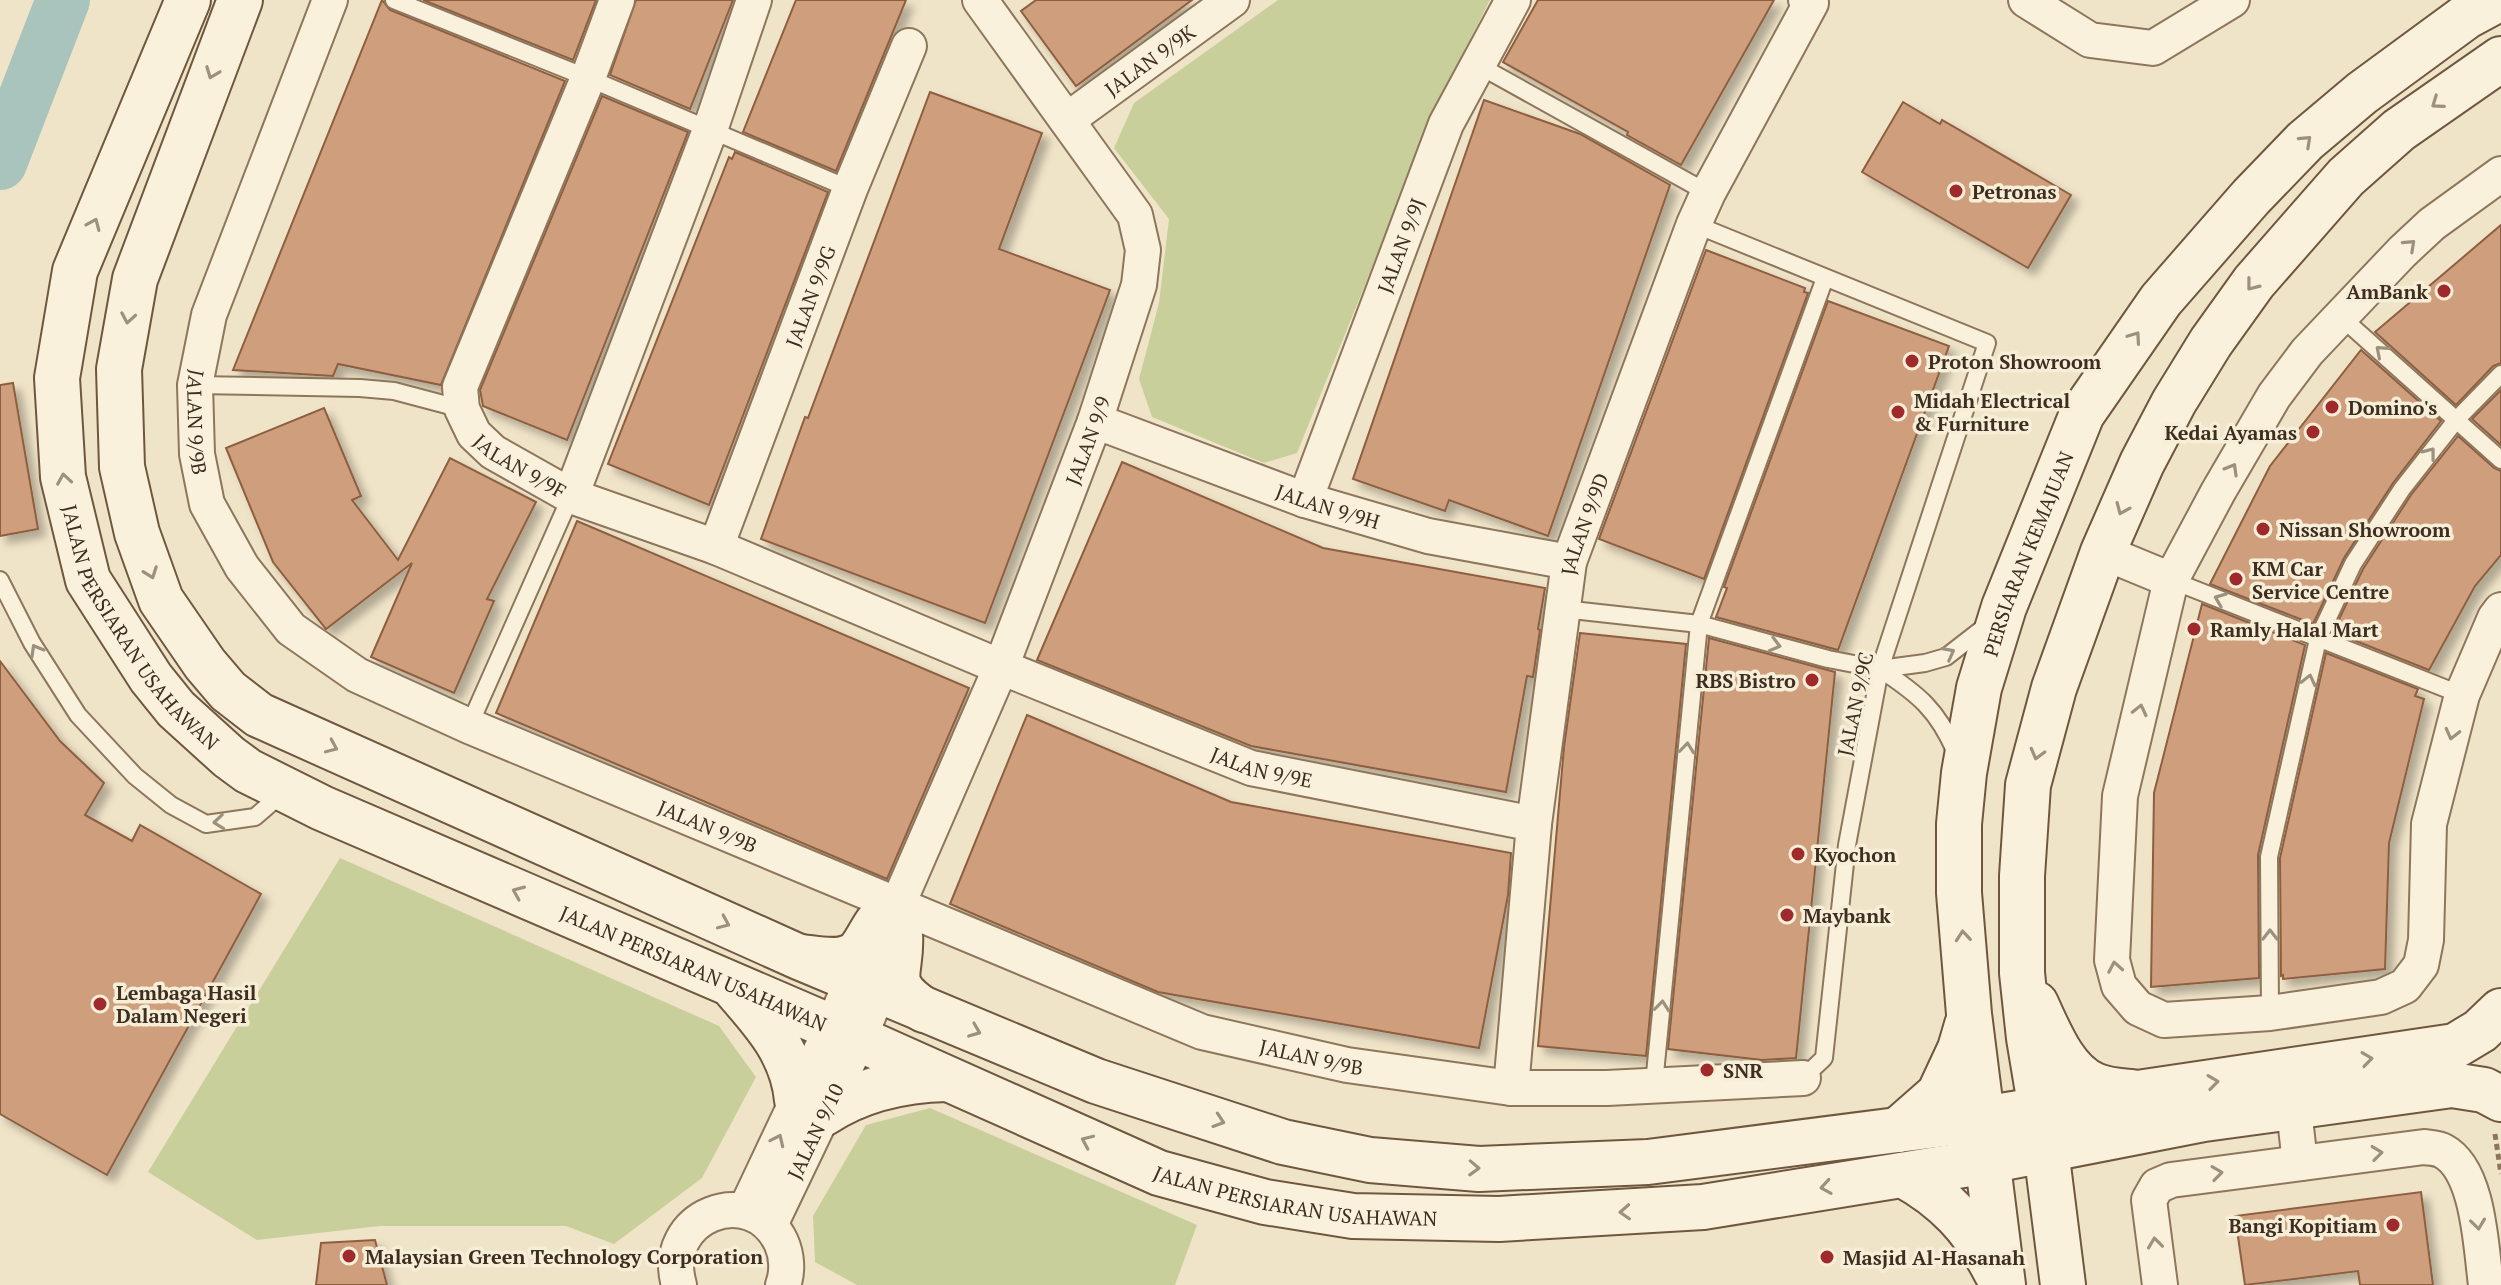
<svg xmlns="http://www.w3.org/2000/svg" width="2501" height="1285" viewBox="0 0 2501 1285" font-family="'PT Serif',serif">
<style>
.green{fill:#c9cf9b}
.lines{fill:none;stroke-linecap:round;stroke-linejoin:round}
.river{stroke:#a9c4bc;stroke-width:54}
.building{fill:#cf9f7d;stroke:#8d5f41;stroke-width:2;filter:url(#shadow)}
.lane-casing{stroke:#8d765c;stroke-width:20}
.street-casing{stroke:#8d765c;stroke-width:38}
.secondary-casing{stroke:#6f573f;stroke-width:48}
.path{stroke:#8d765c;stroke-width:5;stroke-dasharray:6 4;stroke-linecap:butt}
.lane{stroke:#faf1dc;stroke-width:16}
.street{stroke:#faf1dc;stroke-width:34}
.secondary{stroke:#faf1dc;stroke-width:44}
.oneway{stroke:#9c907e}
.poi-dot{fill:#9e2a2b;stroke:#f7eed8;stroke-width:3}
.labels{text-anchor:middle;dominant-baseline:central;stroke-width:7;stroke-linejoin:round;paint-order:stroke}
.street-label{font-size:20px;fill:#3d2e20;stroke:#f7eed8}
.poi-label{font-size:20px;font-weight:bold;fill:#3d2e20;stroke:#f7eed8;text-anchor:start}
</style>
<defs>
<filter id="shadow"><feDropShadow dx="7" dy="7" stdDeviation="4" flood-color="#0004"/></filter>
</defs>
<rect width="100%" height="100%" fill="#f0e4c8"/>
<!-- green -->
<g class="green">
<polygon points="1278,0 1490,0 1441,97 1297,453 1264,463 1152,417 1139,379 1159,303 1169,219 1114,148 1134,103"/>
<polygon points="340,858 719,1026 756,1077 702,1178 614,1244 566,1226 380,1226 257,1240 148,1172"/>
<polygon points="930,1108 1197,1225 1175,1285 857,1285 815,1262 813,1216 866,1125"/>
</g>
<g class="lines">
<!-- river -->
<polyline class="river" points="0,163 63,0"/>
</g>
<!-- building -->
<g class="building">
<polygon points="382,0 390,10 565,81 441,385 338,364 333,376 233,370"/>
<polygon points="423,0 596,0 573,60"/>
<polygon points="636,0 733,0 690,109 610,75"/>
<polygon points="796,0 906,0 836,171 743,132"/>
<polygon points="1036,0 1192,0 1076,86 1021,11"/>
<polygon points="1538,0 1774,0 1681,165 1627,135 1628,132 1503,62"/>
<polygon points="930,92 1042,133 999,249 1110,290 985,623 761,539 805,417 808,418"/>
<polygon points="602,96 688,132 567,440 483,406 480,390"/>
<polygon points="1484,100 1580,134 1670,185 1548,536 1449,500 1445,511 1353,479"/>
<polygon points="1903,102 1940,124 1942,120 2071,195 2028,268 1862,172"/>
<polygon points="735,152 828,192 709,505 608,464 729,157 732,159"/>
<polygon points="2501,225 2501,363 2493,366 2456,405 2375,332"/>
<polygon points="1706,250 1805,288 1804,292 1808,293 1704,579 1599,539"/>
<polygon points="1828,301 1949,346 1838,650 1716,617 1727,588 1724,587"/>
<polygon points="2361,350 2441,421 2393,483 2344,558 2313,624 2210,584 2270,466"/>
<polygon points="13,383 38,529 0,536 0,385"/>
<polygon points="2501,390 2501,445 2472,419"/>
<polygon points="324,408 361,496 352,500 398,560 450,458 536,502 487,599 494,601 454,693 371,657 412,563 326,629 273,562 226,448"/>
<polygon points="2458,436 2494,468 2501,471 2501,555 2475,586 2429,670 2333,632 2363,569 2411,495"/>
<polygon points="1122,462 1323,548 1545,588 1538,629 1540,630 1533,677 1527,676 1506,792 1251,746 1037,660"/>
<polygon points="577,521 969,688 887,879 496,713"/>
<polygon points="2202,604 2305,645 2258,855 2259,978 2151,987 2154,793"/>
<polygon points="1580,633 1686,644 1646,1056 1538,1046 1564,747"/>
<polygon points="1709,638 1835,672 1796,1058 1762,1060 1668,1049"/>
<polygon points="2326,653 2418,689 2415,696 2424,699 2389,843 2385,969 2283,979 2283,975 2281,976 2280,858"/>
<polygon points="0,661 60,741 104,783 85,815 132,841 140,825 261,894 107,1175 0,1114"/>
<polygon points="1027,715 1231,802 1511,853 1508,895 1479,1048 1158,992 950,904"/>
<polygon points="2421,1192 2433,1285 2360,1285 2358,1271 2245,1285 2235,1216"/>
<polygon points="375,1240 387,1285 316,1285 321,1243"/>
</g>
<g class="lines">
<!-- lane casing -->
<g class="lane-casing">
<g id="lane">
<polyline points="394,0 588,78 850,189"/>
<polyline points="1478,65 1708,193"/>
<polyline points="1694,224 1987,343 1880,669 1847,845 1824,1058 1803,1078"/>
<polyline points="2340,316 2501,460"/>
<polyline points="195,385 360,388 394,391 462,409"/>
<polyline points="0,580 32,643 78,715 135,776 171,805 206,824 255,817 285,791"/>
<polyline points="2171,580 2462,695"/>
<polyline points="1563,609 1699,624 1828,659 1880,669 1925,663 1946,657 1986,626"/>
<path d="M 1880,669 C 1918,694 1938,710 1956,753"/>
<polyline points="469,726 571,496"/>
<polyline points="2270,1013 2269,857 2318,639 2353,564 2402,489 2457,419 2501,374"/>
<polyline points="1654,1084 1699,624 1825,278"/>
</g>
</g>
<!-- street casing -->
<g class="street-casing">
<g id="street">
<path id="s1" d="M 330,0 L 209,315 L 195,385 L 197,454 L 207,504 L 242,567 L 291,629 L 357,675 L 469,726 L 1202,1032 L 1347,1065 L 1511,1088 L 1607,1088 L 1803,1078"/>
<path id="s2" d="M 617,0 L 588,78 L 460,387 L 462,409 L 474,434 L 493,452 L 571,496 L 716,547 L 1001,667 L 1251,768 L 1534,824"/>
<polyline points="2026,0 2090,40 2153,48 2232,0"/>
<path id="s3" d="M 1067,120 L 1232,0"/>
<polyline points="2501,174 2432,224 2402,252 2307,352 2274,396 2218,492 2171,580 2120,796 2112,960 2119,986 2138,1008 2164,1020 2270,1013 2381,997 2405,986 2421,965 2426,940 2429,824 2462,695 2495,618 2501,610"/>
<path id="s4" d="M 1095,421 L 1305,500 L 1428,536 L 1569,562"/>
<polyline points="571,496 710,130 754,0"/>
<path id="s5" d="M 1305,500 L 1446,124 L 1513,0"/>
<path id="s6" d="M 716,547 L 850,189 L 909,46"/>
<polyline points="2103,552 2171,580"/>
<polyline points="2291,1083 2300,1163"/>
<path id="s7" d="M 1511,1088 L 1534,824 L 1569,562 L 1694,224 L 1708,193 L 1811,3 L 1806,0"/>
<path id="s8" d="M 745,1211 L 832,1027 L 877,923 L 898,904 L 1001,667 L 1095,421 L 1139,285 L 1143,250 L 1135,215 L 980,0"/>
<path id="s9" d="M 770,1225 L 859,1039 L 888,967"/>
<path d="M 679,1285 C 659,1216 751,1180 781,1242 C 787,1255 788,1272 783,1285"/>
<path d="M 2160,1285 L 2149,1200 L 2157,1186 L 2171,1180 L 2424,1147 C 2429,1148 2438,1148 2443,1151 C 2479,1170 2481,1248 2486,1285"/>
</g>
</g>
<!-- secondary casing -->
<g class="secondary-casing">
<g id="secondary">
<path id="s10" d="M 188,0 L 75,271 L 57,378 L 63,477 L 88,580 L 151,678 L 176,709 L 229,757 L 248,771 L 322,808 L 859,1039 L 1159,1173 L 1265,1202 L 1353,1216 L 1499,1219 L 1703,1207 L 1988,1161 L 2204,1119 L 2452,1085 L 2484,1090 L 2501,1099"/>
<polyline points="240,0 135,279 119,369 122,467 137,533 161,600 205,664 228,691 259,715 799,957 1096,1081 1283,1142 1370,1160 1479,1169 1648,1162 1983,1119 2138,1093 2455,1046 2480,1031 2501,1011"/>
<path d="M 900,934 C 903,975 882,981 924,1010"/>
<path d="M 802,957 C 820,959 844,965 859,951 C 866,943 871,931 877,923"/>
<path d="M 736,990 C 765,1023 793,1054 797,1100"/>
<path d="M 2036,1004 C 2049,1032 2064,1072 2094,1085 C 2105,1090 2119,1091 2131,1092"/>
<path d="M 823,1114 C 859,1090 904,1080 947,1079"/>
<polyline points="1898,1130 1939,1094 1960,1049 1967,1025"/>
<path d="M 1903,1175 C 1946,1198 1974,1229 1996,1272"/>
<path id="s11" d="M 2003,1285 L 1969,1014 L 1959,893 L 1959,824 L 1964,773 L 1979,688 L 2004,607 L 2082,414 L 2161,300 L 2251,197 L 2305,141 L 2362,93 L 2467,16 L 2497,0"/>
<polyline points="2063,1285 2041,1110 2029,1038 2022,973 2022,876 2028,785 2054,688 2103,552 2142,463 2174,402 2211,342 2254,282 2346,177 2399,130 2501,59"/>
</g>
</g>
<!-- path -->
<polyline class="path" points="2495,1134 2501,1174"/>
<!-- lane -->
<use href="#lane" class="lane"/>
<!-- street -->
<use href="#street" class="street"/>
<!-- secondary -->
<use href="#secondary" class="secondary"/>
</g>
<!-- one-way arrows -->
<defs><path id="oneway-chevron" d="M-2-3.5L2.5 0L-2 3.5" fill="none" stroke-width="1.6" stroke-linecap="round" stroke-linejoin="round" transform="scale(2)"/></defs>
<g class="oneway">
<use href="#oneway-chevron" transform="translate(212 73) rotate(111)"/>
<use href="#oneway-chevron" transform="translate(2437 103) rotate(145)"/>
<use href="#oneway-chevron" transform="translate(2306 141) rotate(-43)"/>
<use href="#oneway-chevron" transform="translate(94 224) rotate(-67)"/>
<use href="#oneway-chevron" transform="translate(2410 245) rotate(-43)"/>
<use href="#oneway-chevron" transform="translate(2252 285) rotate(128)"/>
<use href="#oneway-chevron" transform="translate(128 318) rotate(100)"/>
<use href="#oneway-chevron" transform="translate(2135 337) rotate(-55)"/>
<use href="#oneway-chevron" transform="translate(2381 351) rotate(-139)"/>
<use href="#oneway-chevron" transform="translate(2430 453) rotate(-52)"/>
<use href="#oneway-chevron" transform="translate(2232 469) rotate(-60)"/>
<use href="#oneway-chevron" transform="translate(64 479) rotate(-99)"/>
<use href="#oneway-chevron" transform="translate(2122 509) rotate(113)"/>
<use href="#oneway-chevron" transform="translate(151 573) rotate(70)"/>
<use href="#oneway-chevron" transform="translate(2220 599) rotate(-158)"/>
<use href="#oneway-chevron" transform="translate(1775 645) rotate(15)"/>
<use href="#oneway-chevron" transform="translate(36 650) rotate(-120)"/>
<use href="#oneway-chevron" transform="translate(1949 653) rotate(-28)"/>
<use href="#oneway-chevron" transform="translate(2309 680) rotate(-77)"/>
<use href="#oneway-chevron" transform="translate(2140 710) rotate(-77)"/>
<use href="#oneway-chevron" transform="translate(2452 734) rotate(104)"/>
<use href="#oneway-chevron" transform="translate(332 747) rotate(24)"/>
<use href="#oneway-chevron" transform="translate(1687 748) rotate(-84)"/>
<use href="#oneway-chevron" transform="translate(2037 754) rotate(105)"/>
<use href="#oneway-chevron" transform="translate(219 822) rotate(174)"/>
<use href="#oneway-chevron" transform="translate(518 892) rotate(-157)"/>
<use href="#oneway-chevron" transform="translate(724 923) rotate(24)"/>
<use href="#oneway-chevron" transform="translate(2270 935) rotate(-90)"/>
<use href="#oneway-chevron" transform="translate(1963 936) rotate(-95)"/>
<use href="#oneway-chevron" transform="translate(2115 967) rotate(-100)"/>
<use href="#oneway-chevron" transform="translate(1662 1006) rotate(-84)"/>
<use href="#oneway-chevron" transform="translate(975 1031) rotate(22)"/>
<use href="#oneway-chevron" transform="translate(2367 1059) rotate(-8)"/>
<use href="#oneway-chevron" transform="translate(2213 1082) rotate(-8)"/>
<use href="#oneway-chevron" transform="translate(1219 1121) rotate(18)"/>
<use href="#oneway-chevron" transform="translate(778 1140) rotate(-65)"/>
<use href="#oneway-chevron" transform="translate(1087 1141) rotate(-156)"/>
<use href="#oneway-chevron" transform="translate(2377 1153) rotate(-7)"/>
<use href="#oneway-chevron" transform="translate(1474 1168) rotate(2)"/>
<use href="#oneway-chevron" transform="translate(2217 1173) rotate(-8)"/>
<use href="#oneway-chevron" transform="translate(1826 1187) rotate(171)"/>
<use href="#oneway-chevron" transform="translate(1625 1212) rotate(177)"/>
<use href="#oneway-chevron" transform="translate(2478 1224) rotate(83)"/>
<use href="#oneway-chevron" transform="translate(2155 1243) rotate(-97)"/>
</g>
<!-- markers -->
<g class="poi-dot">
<circle cx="1956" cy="191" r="8"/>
<circle cx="2444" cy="291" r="8"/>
<circle cx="1912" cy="361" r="8"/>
<circle cx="2332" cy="407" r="8"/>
<circle cx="1898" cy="412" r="8"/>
<circle cx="2313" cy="432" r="8"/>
<circle cx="2263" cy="529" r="8"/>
<circle cx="2236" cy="579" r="8"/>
<circle cx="2194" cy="629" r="8"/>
<circle cx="1812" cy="680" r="8"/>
<circle cx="1798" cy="854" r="8"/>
<circle cx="1787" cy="915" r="8"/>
<circle cx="100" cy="1004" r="8"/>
<circle cx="1707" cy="1070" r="8"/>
<circle cx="2393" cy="1225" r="8"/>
<circle cx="349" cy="1256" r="8"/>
<circle cx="1827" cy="1257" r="8"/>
</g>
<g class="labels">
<!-- street labels -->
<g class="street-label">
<text stroke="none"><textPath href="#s3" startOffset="102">JALAN 9/9K</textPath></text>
<text stroke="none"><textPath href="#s5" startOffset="272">JALAN 9/9J</textPath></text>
<text stroke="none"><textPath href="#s6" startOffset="268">JALAN 9/9G</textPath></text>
<text stroke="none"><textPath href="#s1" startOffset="446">JALAN 9/9B</textPath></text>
<text stroke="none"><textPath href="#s8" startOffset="846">JALAN 9/9</textPath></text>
<text stroke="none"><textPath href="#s2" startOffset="524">JALAN 9/9F</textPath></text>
<text stroke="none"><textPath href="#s4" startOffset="248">JALAN 9/9H</textPath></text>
<text stroke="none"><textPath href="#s7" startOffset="570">JALAN 9/9D</textPath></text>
<text stroke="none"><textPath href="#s11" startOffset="744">PERSIARAN KEMAJUAN</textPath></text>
<text stroke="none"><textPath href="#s10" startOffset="674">JALAN PERSIARAN USAHAWAN</textPath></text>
<text transform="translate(1855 704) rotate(-78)">JALAN 9/9C</text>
<text stroke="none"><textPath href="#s2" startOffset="1326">JALAN 9/9E</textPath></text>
<text stroke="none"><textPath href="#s1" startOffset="1142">JALAN 9/9B</textPath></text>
<text stroke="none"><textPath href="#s10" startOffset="1346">JALAN PERSIARAN USAHAWAN</textPath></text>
<text stroke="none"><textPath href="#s1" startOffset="1790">JALAN 9/9B</textPath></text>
<text stroke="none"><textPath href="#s9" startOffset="104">JALAN 9/10</textPath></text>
<text stroke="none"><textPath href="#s10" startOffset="1994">JALAN PERSIARAN USAHAWAN</textPath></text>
</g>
<!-- poi labels -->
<g class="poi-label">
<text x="1972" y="191">Petronas</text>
<text x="2428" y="291" text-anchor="end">AmBank</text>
<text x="1928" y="361">Proton Showroom</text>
<text x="1914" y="400">Midah Electrical<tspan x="1914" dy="23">&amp; Furniture</tspan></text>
<text x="2348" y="407">Domino's</text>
<text x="2297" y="432" text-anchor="end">Kedai Ayamas</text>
<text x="2279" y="529">Nissan Showroom</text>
<text x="2252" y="568">KM Car<tspan x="2252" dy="23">Service Centre</tspan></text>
<text x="2210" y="629">Ramly Halal Mart</text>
<text x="1796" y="680" text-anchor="end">RBS Bistro</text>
<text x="1814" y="854">Kyochon</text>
<text x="1803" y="915">Maybank</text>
<text x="116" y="992">Lembaga Hasil<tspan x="116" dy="23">Dalam Negeri</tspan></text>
<text x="1723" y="1070">SNR</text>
<text x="2377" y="1225" text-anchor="end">Bangi Kopitiam</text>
<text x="365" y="1256">Malaysian Green Technology Corporation</text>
<text x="1843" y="1257">Masjid Al-Hasanah</text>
</g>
</g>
</svg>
